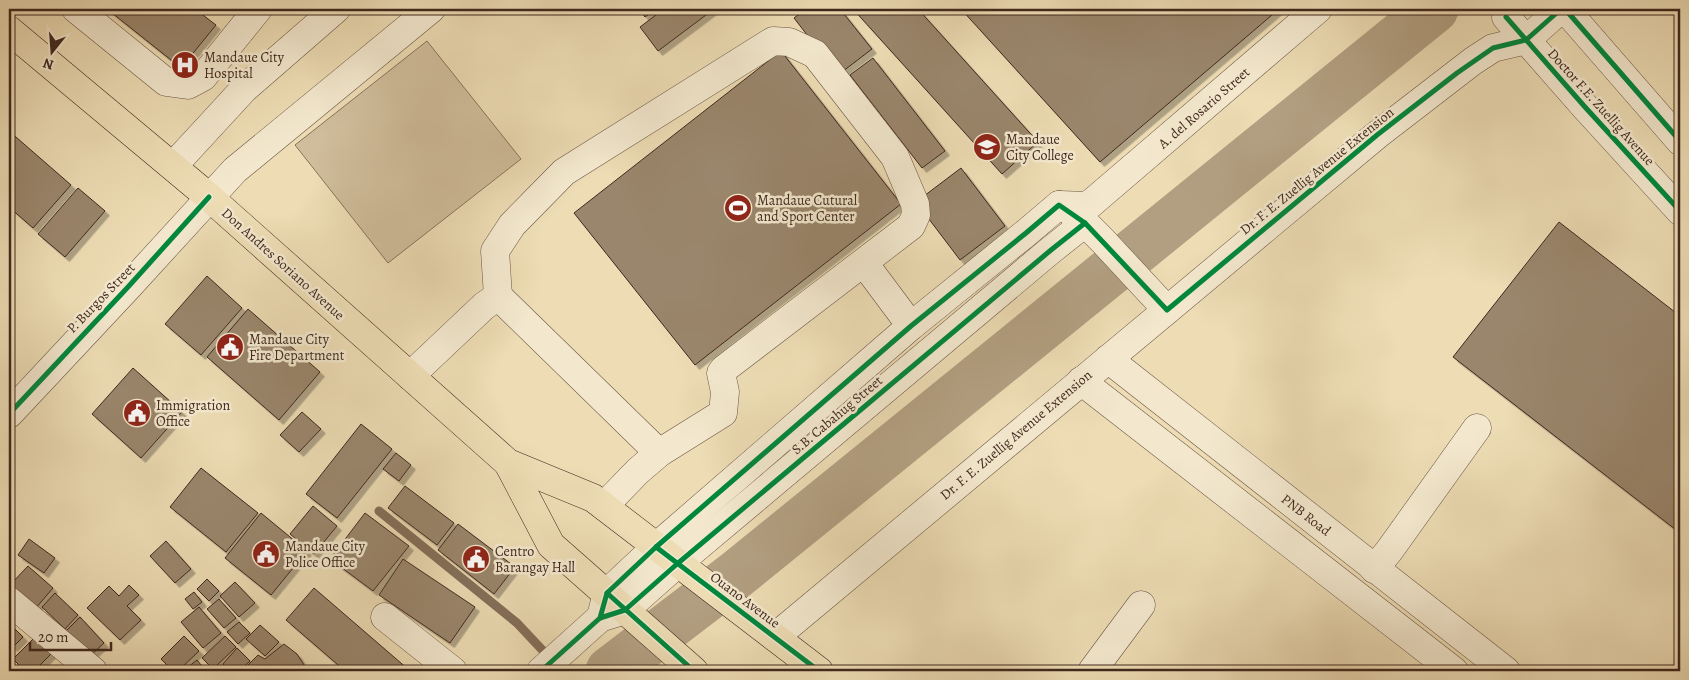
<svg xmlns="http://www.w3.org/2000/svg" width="1689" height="680" viewBox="0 0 1689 680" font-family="Alegreya,serif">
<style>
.green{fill:#d0bd9b;stroke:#88725d}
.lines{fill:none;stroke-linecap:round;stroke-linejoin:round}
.stream{stroke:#846f5a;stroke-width:9}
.river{stroke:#b29f81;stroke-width:49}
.building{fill:#9a866c;stroke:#40281f;filter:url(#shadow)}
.minor-casing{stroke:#6b5544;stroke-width:29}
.highway-casing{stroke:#40281f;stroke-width:29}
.minor{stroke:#f3e8ce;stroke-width:28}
.highway{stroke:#eddcb4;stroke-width:28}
.cycleway-casing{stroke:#f3e8ce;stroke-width:8}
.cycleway{stroke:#00873e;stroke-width:5}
.labels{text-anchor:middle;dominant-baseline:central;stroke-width:5;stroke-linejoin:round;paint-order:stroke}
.poi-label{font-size:14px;fill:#40281f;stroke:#f3e8ce;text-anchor:start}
.street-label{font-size:14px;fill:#40281f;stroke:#f3e8ce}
</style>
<defs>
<filter id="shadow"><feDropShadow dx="4.5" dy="4.5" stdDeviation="0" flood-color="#0004"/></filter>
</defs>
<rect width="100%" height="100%" fill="#eddcb4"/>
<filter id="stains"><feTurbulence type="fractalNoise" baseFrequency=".004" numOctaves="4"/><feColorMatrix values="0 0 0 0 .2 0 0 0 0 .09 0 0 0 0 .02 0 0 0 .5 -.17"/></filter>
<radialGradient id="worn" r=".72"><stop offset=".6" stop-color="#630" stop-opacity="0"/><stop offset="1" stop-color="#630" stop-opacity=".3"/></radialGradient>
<!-- green -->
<polygon class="green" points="427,41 521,159 388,263 295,145"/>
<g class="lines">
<!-- stream -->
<polyline class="stream" points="379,511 517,623 562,671"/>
<!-- river -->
<polyline class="river" points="610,671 737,574 1434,9"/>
</g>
<!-- building -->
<g class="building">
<polygon points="107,9 195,9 216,25 181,68"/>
<polygon points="639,9 656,9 645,17"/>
<polygon points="664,9 714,9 658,51 640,27"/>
<polygon points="806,9 840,9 872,49 838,75 794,18"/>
<polygon points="853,9 918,9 1038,142 1002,174"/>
<polygon points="961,9 1279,9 1100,162"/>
<polygon points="781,51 901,204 695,365 574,213"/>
<polygon points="873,58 945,151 922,168 850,75"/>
<polygon points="9,131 71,185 33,228 9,207"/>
<polygon points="961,168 1005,226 960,260 916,202"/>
<polygon points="78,188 105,211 65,257 38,234"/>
<polygon points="1559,222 1680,316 1680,533 1453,357"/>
<polygon points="207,276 242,308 201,355 165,324"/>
<polygon points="248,309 320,372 279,420 207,357"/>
<polygon points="133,368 182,412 141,458 92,414"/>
<polygon points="302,412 321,429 299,452 280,435"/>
<polygon points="361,424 392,449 337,518 306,494"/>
<polygon points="396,453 411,465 399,481 383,469"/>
<polygon points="201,468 258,513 226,552 170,507"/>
<polygon points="405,486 454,523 437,545 388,508"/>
<polygon points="313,506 337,526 314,554 290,534"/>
<polygon points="261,513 307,551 271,595 225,558"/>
<polygon points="365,513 409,546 373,591 330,559"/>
<polygon points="458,524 515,567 494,594 438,550"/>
<polygon points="29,539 55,558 44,573 18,555"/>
<polygon points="166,541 191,569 175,583 150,556"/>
<polygon points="403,559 475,607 450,643 379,595"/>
<polygon points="28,566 53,588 35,609 9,586"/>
<polygon points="207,579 219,591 209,601 197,589"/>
<polygon points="235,582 255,603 239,617 220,596"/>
<polygon points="129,585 139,595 127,606 141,620 120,640 87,608 109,586 119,596"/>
<polygon points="314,588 409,670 345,671 286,620"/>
<polygon points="194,592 202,602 193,609 185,599"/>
<polygon points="55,593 78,615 65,629 42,607"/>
<polygon points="219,599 236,618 224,628 207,609"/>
<polygon points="199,607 221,633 203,648 181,622"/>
<polygon points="80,617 104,643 89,657 65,632"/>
<polygon points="239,622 250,633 238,644 227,632"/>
<polygon points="260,625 279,642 265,656 246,639"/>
<polygon points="15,629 23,637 13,647 9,643 9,635"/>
<polygon points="36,636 52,653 34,671 25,671 13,659"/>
<polygon points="184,636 199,651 178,671 173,671 161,659"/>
<polygon points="225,636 236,647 213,669 202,658"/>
<polygon points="284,644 297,654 308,671 242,671 258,655 265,659"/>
<polygon points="237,648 250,661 239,671 230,671 223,664"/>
<polygon points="197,660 206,671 183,671"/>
</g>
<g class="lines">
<!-- minor casing -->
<g class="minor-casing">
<g id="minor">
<polyline points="76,9 166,82 188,85 203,77 258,9"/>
<polyline points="1565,9 1680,141"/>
<polyline points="1506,17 1585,107 1680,211"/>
<polyline points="173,166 244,89 336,9"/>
<polyline points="1059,205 1088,206 1318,9"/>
<polyline points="1071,212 1085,223 1103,241 1167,310"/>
<polyline points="864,263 911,326"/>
<polyline points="498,296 659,453"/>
<polyline points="1108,359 1506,671"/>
<polyline points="410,376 484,306 498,296 495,251 512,225 564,172 773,41 789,42 815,54 895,157 915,204 916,215 911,226 724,369 721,373 725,392 723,413 659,453 638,471 604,506"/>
<polyline points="1081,381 1454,671"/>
<polyline points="9,414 128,287 235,170 431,9"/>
<polyline points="1374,569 1389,551 1477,428"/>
<polyline points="9,601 93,671"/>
<polyline points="385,617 453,671"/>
<polyline points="601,617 607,593 656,547 911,326 1026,233 1059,205"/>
<polyline points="775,637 1377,135 1473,61 1493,48 1526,40 1561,9"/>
<polyline points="541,671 600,618 625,610 677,564 1051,250 1085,223"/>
<polyline points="1092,671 1141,605"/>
</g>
</g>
<!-- highway casing -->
<g class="highway-casing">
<g id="highway">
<polyline points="9,30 209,197 508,463 593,498 819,671"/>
<polyline points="508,463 551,545 694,671"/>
</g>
</g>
<!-- minor -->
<use href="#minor" class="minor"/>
<!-- highway -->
<use href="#highway" class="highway"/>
<!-- cycleway casing -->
<g class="cycleway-casing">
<g id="cycleway">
<polyline points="1565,9 1680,141"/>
<polyline points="1506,17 1585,107 1680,211"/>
<polyline points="9,414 128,287 209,197"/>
<polyline points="656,547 819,671"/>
<polyline points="607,593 694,671"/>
<polyline points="600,618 607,593 656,547 911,326 1026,233 1059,205 1085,223 1167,310 1377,135 1457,73 1493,48 1526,40 1561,9"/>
<polyline points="541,671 600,618 625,610 677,564 1051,250 1085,223"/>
</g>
</g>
<!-- cycleway -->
<use href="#cycleway" class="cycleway"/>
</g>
<!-- icons -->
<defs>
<g id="hospital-disc" transform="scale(1.4375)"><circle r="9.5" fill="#8f2418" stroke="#f3e8ce"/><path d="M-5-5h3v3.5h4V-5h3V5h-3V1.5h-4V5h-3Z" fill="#fff"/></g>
<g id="university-disc" transform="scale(1.4375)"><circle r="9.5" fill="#8f2418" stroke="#f3e8ce"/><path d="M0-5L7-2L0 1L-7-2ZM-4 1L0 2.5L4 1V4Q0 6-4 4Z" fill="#fff"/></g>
<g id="stadium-disc" transform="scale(1.4375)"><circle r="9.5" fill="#8f2418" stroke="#f3e8ce"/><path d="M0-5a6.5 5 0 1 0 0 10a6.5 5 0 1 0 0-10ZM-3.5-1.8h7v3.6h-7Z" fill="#fff"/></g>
<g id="civic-disc" transform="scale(1.4375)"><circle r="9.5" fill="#8f2418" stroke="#f3e8ce"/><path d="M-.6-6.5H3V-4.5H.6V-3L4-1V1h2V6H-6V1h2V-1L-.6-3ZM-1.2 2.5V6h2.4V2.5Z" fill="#fff"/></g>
</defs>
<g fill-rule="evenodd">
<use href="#hospital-disc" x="185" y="65"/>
<use href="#university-disc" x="987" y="147"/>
<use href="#stadium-disc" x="738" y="208"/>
<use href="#civic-disc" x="230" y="347"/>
<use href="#civic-disc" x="137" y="413"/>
<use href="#civic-disc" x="266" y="554"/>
<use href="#civic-disc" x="476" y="559"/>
</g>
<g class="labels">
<!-- poi labels -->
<g class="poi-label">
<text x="204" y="57">Mandaue City<tspan x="204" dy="16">Hospital</tspan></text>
<text x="1006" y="139">Mandaue<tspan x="1006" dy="16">City College</tspan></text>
<text x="757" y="200">Mandaue Cutural<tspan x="757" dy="16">and Sport Center</tspan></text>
<text x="249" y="339">Mandaue City<tspan x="249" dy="16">Fire Department</tspan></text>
<text x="156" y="405">Immigration<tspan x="156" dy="16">Office</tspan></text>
<text x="285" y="546">Mandaue City<tspan x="285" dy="16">Police Office</tspan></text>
<text x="495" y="551">Centro<tspan x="495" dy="16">Barangay Hall</tspan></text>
</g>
<!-- street labels -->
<g class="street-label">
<text transform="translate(1601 107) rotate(48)">Doctor F.E. Zuellig Avenue</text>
<text transform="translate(1204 108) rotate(-41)">A. del Rosario Street</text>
<text transform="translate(1317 171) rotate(-39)">Dr. F. E. Zuellig Avenue Extension</text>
<text transform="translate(283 264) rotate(42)">Don Andres Soriano Avenue</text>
<text transform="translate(101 298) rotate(-46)">P. Burgos Street</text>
<text transform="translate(837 415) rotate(-40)">S.B. Cabahug Street</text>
<text transform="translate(1016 435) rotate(-40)">Dr. F. E. Zuellig Avenue Extension</text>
<text transform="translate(1306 515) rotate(38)">PNB Road</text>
<text transform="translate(745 600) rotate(37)">Ouano Avenue</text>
</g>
</g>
<!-- margin -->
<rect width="1689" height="680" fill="none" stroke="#eddcb4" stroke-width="30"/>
<rect x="10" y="10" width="1669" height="660" fill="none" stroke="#40281f" stroke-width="2.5"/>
<rect x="15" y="15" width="1659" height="650" fill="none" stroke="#40281f"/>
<!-- north arrow -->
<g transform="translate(52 52) rotate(197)" stroke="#f3e8ce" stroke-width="4" paint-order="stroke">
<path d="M0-4L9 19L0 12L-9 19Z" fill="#40281f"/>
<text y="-8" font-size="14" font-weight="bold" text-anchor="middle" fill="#40281f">N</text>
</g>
<!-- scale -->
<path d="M30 642v8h81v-8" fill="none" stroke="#40281f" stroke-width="2.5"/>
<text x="38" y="642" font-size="15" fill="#40281f" stroke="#f3e8ce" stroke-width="4" paint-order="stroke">20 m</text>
<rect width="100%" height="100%" filter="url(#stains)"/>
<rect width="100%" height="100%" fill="url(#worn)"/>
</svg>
